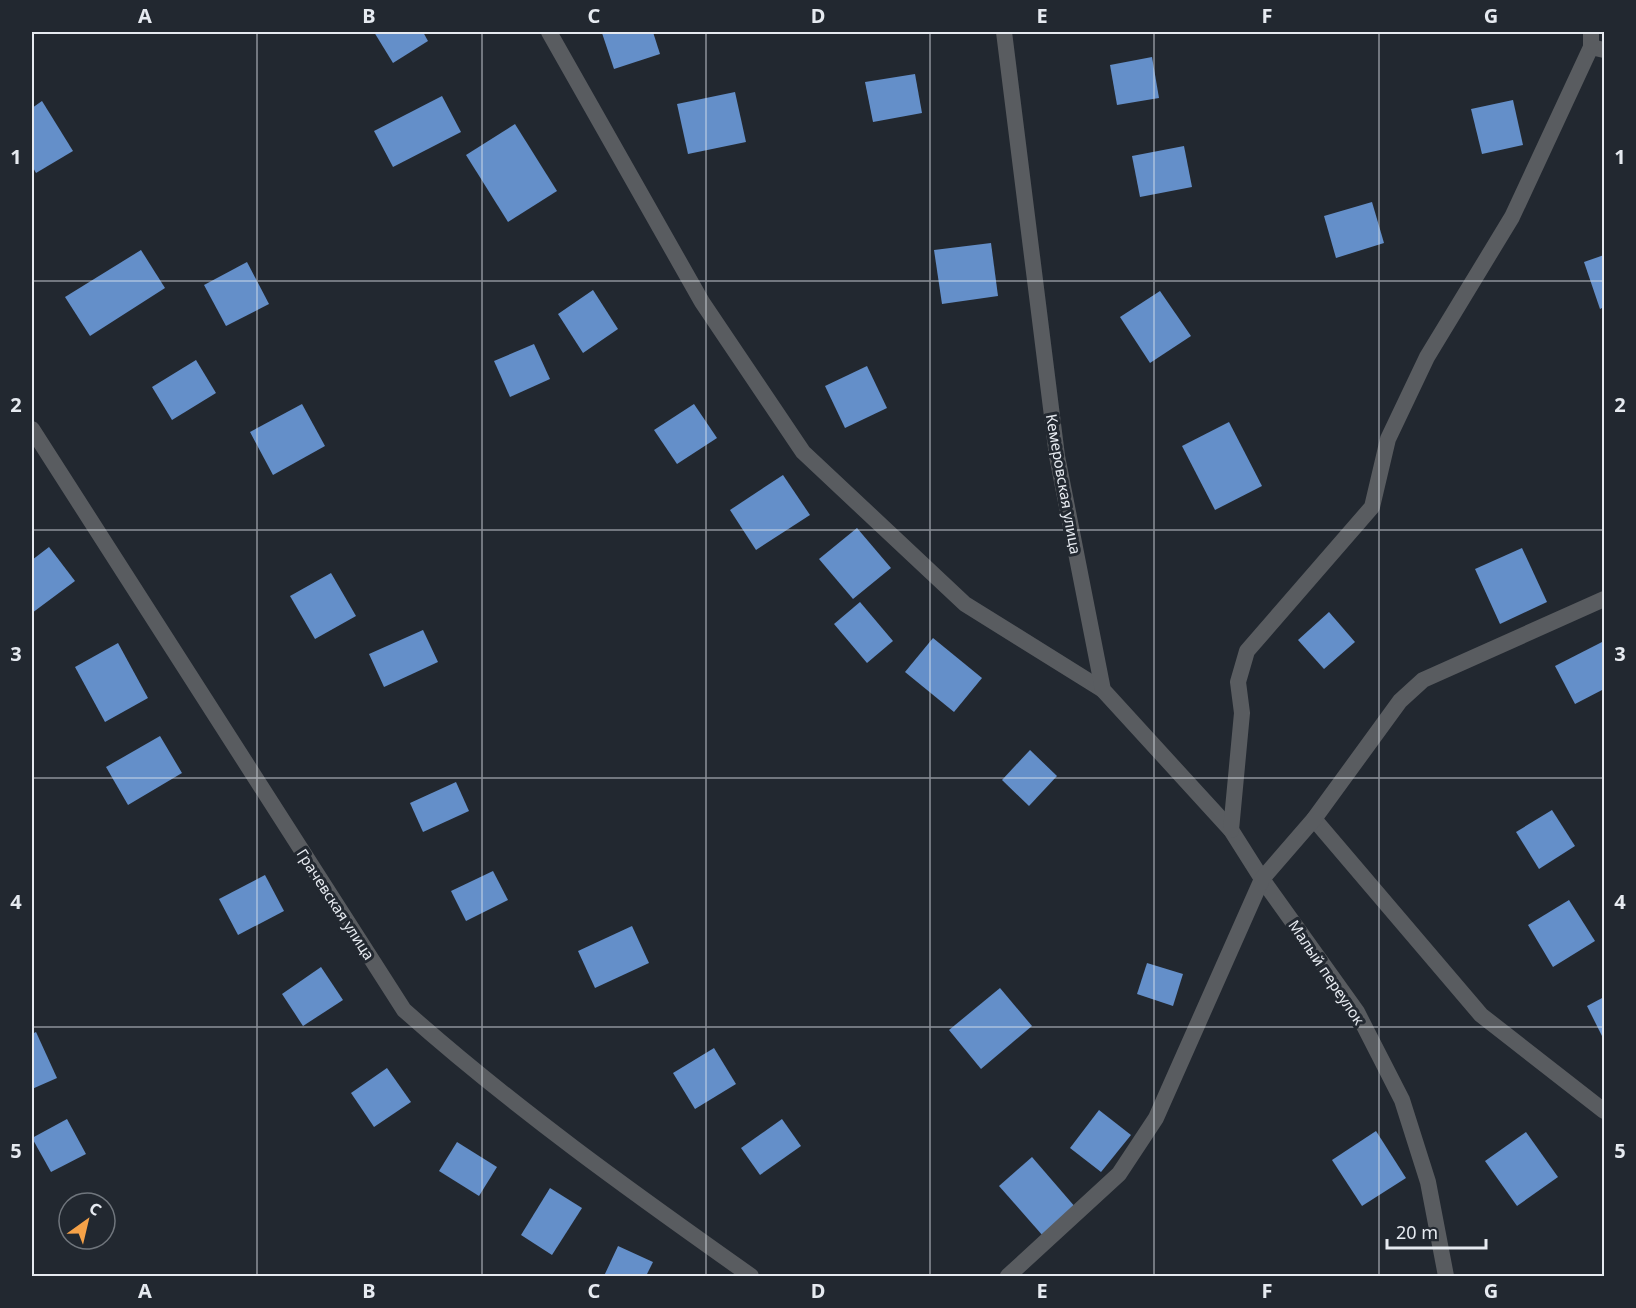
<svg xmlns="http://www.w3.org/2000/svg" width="1636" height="1308" viewBox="0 0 1636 1308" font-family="'Noto Sans',sans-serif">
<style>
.building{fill:#648fc9}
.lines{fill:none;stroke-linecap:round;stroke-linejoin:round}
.service{stroke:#595c60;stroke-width:16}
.minor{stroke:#595c60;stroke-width:16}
.grid{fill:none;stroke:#e6eaf0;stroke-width:1.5;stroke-opacity:0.55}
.labels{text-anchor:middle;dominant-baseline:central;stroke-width:6;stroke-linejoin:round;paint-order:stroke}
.street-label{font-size:15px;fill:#e6eaf0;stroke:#222830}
.neatline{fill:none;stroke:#e6eaf0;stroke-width:2}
.grid-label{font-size:20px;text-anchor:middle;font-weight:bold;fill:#e6eaf0}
</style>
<rect width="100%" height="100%" fill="#222830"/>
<!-- building -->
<g class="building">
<polygon points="374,32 423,32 428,41 393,63"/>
<polygon points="608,32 653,32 660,54 614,69 602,33"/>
<polygon points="1152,57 1159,98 1117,105 1110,65"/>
<polygon points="915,74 922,113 873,122 865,82"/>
<polygon points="735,92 746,142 688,154 677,104"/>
<polygon points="442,96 461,132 393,167 374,131"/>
<polygon points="1513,100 1523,145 1482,154 1471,109"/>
<polygon points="42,101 73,151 36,173 32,166 32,108"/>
<polygon points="515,124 557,191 508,222 466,155"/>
<polygon points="1184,146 1192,187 1140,197 1132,156"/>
<polygon points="1372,202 1384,243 1336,258 1324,216"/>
<polygon points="991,243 998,296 942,304 934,250"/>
<polygon points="141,250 165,288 90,336 65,297"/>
<polygon points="1604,255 1604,307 1600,309 1584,262"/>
<polygon points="247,262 269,304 226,326 204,285"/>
<polygon points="593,290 618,329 583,353 558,314"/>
<polygon points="1160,291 1191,336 1150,363 1120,317"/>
<polygon points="534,344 550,379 510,397 494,361"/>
<polygon points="196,360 216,393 172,420 152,387"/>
<polygon points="867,366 887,408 845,428 825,386"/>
<polygon points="302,404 325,446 273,475 250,432"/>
<polygon points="694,404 717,438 677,464 654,430"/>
<polygon points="1229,422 1262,486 1215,510 1182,446"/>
<polygon points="783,475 810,515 756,550 730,510"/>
<polygon points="857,528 891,568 853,599 819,559"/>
<polygon points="49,547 75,581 32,613 32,560"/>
<polygon points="1522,548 1547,602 1500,624 1475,569"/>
<polygon points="331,573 356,616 315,639 290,596"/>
<polygon points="860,602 893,641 867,663 834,624"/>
<polygon points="1329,612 1355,642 1324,669 1298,640"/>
<polygon points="423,630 438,662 384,687 369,654"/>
<polygon points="933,638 982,678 954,712 905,672"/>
<polygon points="1604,641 1604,689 1575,704 1555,666"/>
<polygon points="118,643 148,698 105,722 75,667"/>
<polygon points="160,736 182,773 128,805 106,767"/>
<polygon points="1030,750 1057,776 1029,806 1002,780"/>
<polygon points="456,782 469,811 423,832 410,803"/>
<polygon points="1552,810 1575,846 1539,869 1516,832"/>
<polygon points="493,871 508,900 466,921 451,891"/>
<polygon points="265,875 284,911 238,935 219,899"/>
<polygon points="1569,900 1595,941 1553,967 1528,925"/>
<polygon points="632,926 649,963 595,988 578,951"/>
<polygon points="1147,963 1183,974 1173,1006 1137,994"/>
<polygon points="321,967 343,1000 303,1026 282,994"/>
<polygon points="1000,988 1032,1026 981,1069 949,1030"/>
<polygon points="1604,997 1604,1037 1603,1038 1587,1006"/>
<polygon points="36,1032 57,1078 32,1089 32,1034"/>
<polygon points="714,1048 736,1084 695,1109 673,1073"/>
<polygon points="387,1068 411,1102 374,1127 351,1093"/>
<polygon points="1099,1110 1131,1135 1101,1172 1070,1148"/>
<polygon points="67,1119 86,1154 51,1172 32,1138"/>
<polygon points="782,1119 801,1146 760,1175 741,1148"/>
<polygon points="1376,1131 1406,1178 1362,1206 1332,1160"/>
<polygon points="1526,1132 1558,1177 1517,1206 1485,1161"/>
<polygon points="457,1142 497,1167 479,1196 439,1171"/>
<polygon points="1032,1157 1076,1208 1043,1236 999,1186"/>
<polygon points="550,1188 582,1208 552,1255 521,1235"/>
<polygon points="618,1246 653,1262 646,1276 604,1276"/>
</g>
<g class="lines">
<!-- service -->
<polyline class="service" points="1591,47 1604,50"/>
<!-- minor -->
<g class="minor">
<polyline points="549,32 702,302 803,452 965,604 1103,690"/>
<polyline points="1004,32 1057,456 1103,690 1231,830 1262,879 1357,1012 1402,1100 1428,1182 1446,1276"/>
<path d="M 32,429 L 404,1010 C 513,1107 632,1192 751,1276"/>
<polyline points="1314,819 1481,1015 1604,1111"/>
<polyline points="1231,830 1242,713 1238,682 1247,651 1372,507 1388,439 1427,357 1512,217 1591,47 1591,32"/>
<polyline points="1008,1276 1119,1174 1156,1118 1262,879 1314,819 1400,701 1423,680 1604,599"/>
</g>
</g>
<!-- grid -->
<path class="grid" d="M 257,32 L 257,1276M 482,32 L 482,1276M 706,32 L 706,1276M 930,32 L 930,1276M 1154,32 L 1154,1276M 1379,32 L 1379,1276M 32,281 L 1604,281M 32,530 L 1604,530M 32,778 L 1604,778M 32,1027 L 1604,1027"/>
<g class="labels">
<!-- street labels -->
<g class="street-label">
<text transform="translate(1064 484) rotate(80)">Кемеровская улица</text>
<text transform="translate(336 904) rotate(57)">Грачевская улица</text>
<text transform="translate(1327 972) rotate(56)">Малый переулок</text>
</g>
</g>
<!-- border -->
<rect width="1636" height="1308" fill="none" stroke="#222830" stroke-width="66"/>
<!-- north arrow -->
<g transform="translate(87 1221) rotate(34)"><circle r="28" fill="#222830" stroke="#70767d" stroke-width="1.5"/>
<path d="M0-4.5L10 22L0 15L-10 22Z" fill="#f6a248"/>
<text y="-9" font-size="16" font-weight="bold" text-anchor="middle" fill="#e6eaf0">С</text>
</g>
<!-- scale -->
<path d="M1387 1239v9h99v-9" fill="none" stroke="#e6eaf0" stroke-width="3"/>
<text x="1396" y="1239" font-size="18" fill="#e6eaf0" stroke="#222830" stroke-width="4.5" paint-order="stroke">20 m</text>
<rect x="33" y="33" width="1570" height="1242" class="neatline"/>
<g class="grid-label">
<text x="145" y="23">A</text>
<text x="369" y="23">B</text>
<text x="594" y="23">C</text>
<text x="818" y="23">D</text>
<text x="1042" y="23">E</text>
<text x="1267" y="23">F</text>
<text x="1491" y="23">G</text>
<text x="16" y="164">1</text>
<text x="1620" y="164">1</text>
<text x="16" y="412">2</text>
<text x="1620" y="412">2</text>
<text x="16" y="661">3</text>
<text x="1620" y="661">3</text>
<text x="16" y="909">4</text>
<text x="1620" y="909">4</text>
<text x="16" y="1158">5</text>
<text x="1620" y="1158">5</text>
<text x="145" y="1298">A</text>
<text x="369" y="1298">B</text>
<text x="594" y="1298">C</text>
<text x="818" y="1298">D</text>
<text x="1042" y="1298">E</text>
<text x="1267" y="1298">F</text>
<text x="1491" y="1298">G</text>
</g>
</svg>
